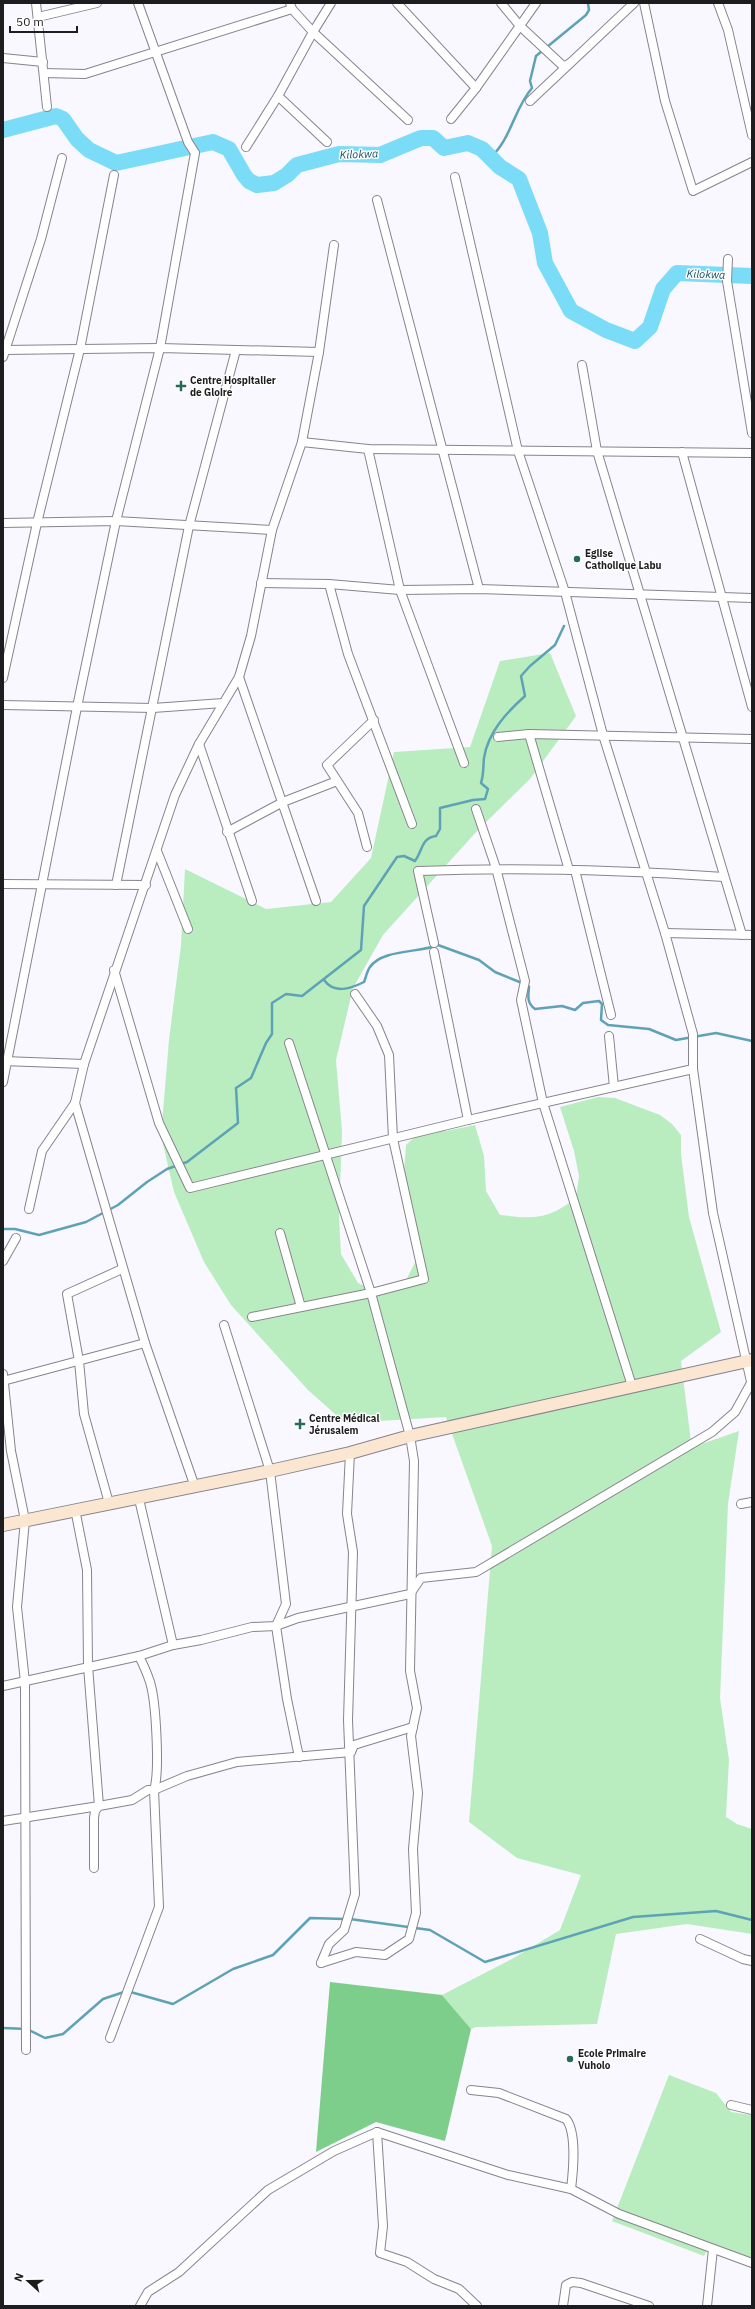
<svg xmlns="http://www.w3.org/2000/svg" width="755" height="2309" viewBox="0 0 755 2309" font-family="'IBM Plex Sans',sans-serif">
<style>
.green{fill:#b9edc0}
.forest{fill:#7ece8b}
.lines{fill:none;stroke-linecap:round;stroke-linejoin:round}
.stream{stroke:#5ea2b6;stroke-width:2.5}
.river{stroke:#7adcf6;stroke-width:16}
.street-casing{stroke:#87848d;stroke-width:10}
.secondary-casing{stroke:#87848d;stroke-width:14}
.street{stroke:#fff;stroke-width:8}
.secondary{stroke:#fbe6d2;stroke-width:12}
.poi-dot{fill:#286a5a;stroke:#fff;stroke-width:1.5}
.labels{text-anchor:middle;dominant-baseline:central;stroke-width:3;stroke-linejoin:round;paint-order:stroke}
.poi-label{font-size:10px;font-weight:bold;fill:#1d1c1f;stroke:#fff;text-anchor:start}
.water-label{font-size:11px;font-style:italic;fill:#134d5a;stroke:#fff}
</style>
<rect width="100%" height="100%" fill="#f9f7ff"/>
<!-- green -->
<g class="green">
<path d="M 550,653 L 576,716 L 530,779 L 477,831 L 383,935 L 353,988 L 336,1060 L 342,1131 L 339,1217 L 341,1254 L 358,1283 L 379,1293 L 406,1280 L 422,1249 L 404,1171 L 406,1145 L 421,1131 L 446,1131 L 475,1125 L 484,1156 L 486,1191 L 500,1215 C 535,1219 547,1220 576,1198 L 579,1176 L 574,1151 L 560,1107 L 598,1097 L 615,1098 L 660,1115 L 672,1124 L 681,1135 L 681,1154 L 689,1217 L 721,1332 L 681,1361 L 691,1442 L 693,1447 L 739,1431 L 728,1504 L 720,1698 L 729,1760 L 726,1817 L 737,1824 L 752,1829 L 752,1934 L 687,1924 L 616,1934 L 597,2024 L 476,2027 L 471,2029 L 442,1995 L 512,1959 L 560,1930 L 581,1875 L 517,1858 L 469,1822 L 492,1546 L 446,1417 L 345,1423 L 308,1390 L 231,1305 L 204,1262 L 174,1192 L 161,1135 L 169,1040 L 181,945 L 185,869 L 266,909 L 331,902 L 371,858 L 394,752 L 470,747 L 500,661 Z"/>
<polygon points="669,2075 716,2093 731,2112 752,2115 752,2260 711,2243 704,2256 612,2221"/>
</g>
<!-- forest -->
<polygon class="forest" points="330,1982 442,1995 471,2029 445,2141 376,2122 316,2152"/>
<g class="lines">
<!-- stream -->
<g class="stream">
<path d="M 491,157 C 511,139 514,109 532,88 L 530,81 L 536,56 L 586,15 L 589,10 L 588,3"/>
<path d="M 324,980 C 334,994 350,989 364,982 C 366,977 367,971 370,967 C 382,949 420,953 438,945 L 479,960 L 495,972 L 527,985 L 529,987 C 528,997 527,1003 535,1009 L 562,1006 L 575,1010 L 583,1003 L 599,1001 L 602,1004 L 601,1020 L 608,1025 L 649,1029 L 676,1040 L 716,1033 L 752,1041"/>
<path d="M 3,1229 L 15,1229 L 39,1235 L 86,1222 L 118,1205 L 147,1182 L 167,1169 L 187,1162 L 238,1123 L 236,1088 L 251,1078 L 266,1043 L 272,1034 L 272,1003 L 286,994 L 302,996 L 361,950 L 364,906 L 397,857 L 404,856 L 415,861 C 423,850 421,838 436,836 L 440,829 L 440,808 L 473,800 L 485,799 L 488,789 L 481,783 C 484,773 483,767 484,758 C 488,732 507,712 525,696 L 521,676 L 530,666 L 555,645 L 564,626"/>
<polyline points="350,1919 430,1930 485,1962 633,1917 716,1911 752,1920"/>
<polyline points="3,2028 27,2029 45,2038 63,2034 103,1999 127,1991 173,2004 233,1969 273,1955 310,1918 345,1919"/>
</g>
<!-- river -->
<polyline class="river" points="3,130 56,116 63,119 77,139 89,150 116,163 213,142 229,149 244,175 249,181 257,185 274,183 287,175 297,165 339,154 380,155 421,138 433,138 444,148 468,143 482,149 500,167 519,179 540,233 545,263 571,311 606,330 635,341 650,327 663,289 677,273 752,276"/>
<!-- street casing -->
<g class="street-casing">
<g id="street">
<polyline points="36,3 47,107"/>
<polyline points="290,3 292,9 313,32 408,120"/>
<polyline points="397,3 476,88"/>
<polyline points="501,3 520,26 562,65 566,66 570,63"/>
<polyline points="644,3 665,101 693,191 752,162"/>
<polyline points="718,3 728,30 752,135"/>
<polyline points="38,17 97,3"/>
<polyline points="3,58 43,62"/>
<polyline points="44,73 85,74 292,9"/>
<polyline points="278,96 327,142"/>
<polyline points="530,101 634,3"/>
<polyline points="451,119 476,88 536,3"/>
<polyline points="246,147 278,96 313,32 331,3"/>
<polyline points="455,177 518,451 565,592 603,735 665,933 693,1034 693,1069 713,1213 752,1386"/>
<polyline points="377,200 479,589"/>
<polyline points="728,259 727,281 752,433"/>
<polyline points="3,350 160,348 319,352"/>
<polyline points="3,357 41,239 62,158"/>
<polyline points="582,365 597,451 742,935"/>
<polyline points="302,442 368,449 752,453"/>
<polyline points="368,449 400,590 464,763"/>
<polyline points="682,452 752,707"/>
<polyline points="3,523 116,521 272,530"/>
<polyline points="261,583 329,584 400,590 479,589 752,598"/>
<polyline points="329,584 348,654 412,824"/>
<polyline points="239,677 316,901"/>
<polyline points="3,678 37,523 80,349 114,175"/>
<polyline points="3,705 153,708 223,703"/>
<polyline points="529,734 569,870"/>
<polyline points="498,737 529,734 752,739"/>
<polyline points="199,744 252,901"/>
<polyline points="476,809 496,868 525,981 521,1000 543,1103 632,1386"/>
<polyline points="227,832 283,802 337,781"/>
<polyline points="367,847 358,813 327,765 374,720"/>
<polyline points="157,851 188,929"/>
<polyline points="575,870 611,1015"/>
<polyline points="3,884 146,885"/>
<polyline points="116,885 189,526 236,350"/>
<polyline points="665,933 752,935"/>
<path d="M 434,943 L 418,871 C 521,867 622,870 724,877"/>
<polyline points="434,952 468,1120"/>
<polyline points="114,970 159,1123 190,1188 468,1120 693,1069"/>
<polyline points="609,1036 614,1087"/>
<polyline points="289,1043 371,1293 410,1436 414,1461 410,1671 417,1708 411,1736 418,1793 413,1849 416,1913 409,1939 385,1955 356,1952 321,1963"/>
<polyline points="3,1061 84,1064"/>
<polyline points="3,1082 77,707 116,521 160,348 195,153 188,142 138,3"/>
<polyline points="29,1209 42,1151 75,1103"/>
<polyline points="280,1233 301,1307"/>
<polyline points="3,1261 16,1238"/>
<polyline points="252,1317 371,1293 424,1279 393,1139 389,1055 377,1026 355,994"/>
<polyline points="224,1325 270,1471 286,1604 276,1626 287,1699 299,1757"/>
<polyline points="3,1374 11,1451 25,1520 17,1607 25,1682 26,2050"/>
<polyline points="3,1381 145,1343"/>
<polyline points="195,1487 145,1343 75,1103 84,1064 175,795 199,744 239,677 251,636 272,530 302,442 319,352 334,245"/>
<polyline points="139,1499 173,1645"/>
<polyline points="109,1503 84,1414 79,1361 67,1294 122,1269"/>
<polyline points="741,1504 752,1502"/>
<polyline points="3,1686 139,1656 173,1645 201,1640 252,1627 276,1626 298,1618 410,1594 421,1578 476,1572 712,1432 735,1412 751,1383"/>
<polyline points="351,1752 354,1745 413,1727"/>
<polyline points="3,1821 99,1806 88,1666 87,1570 75,1509"/>
<polyline points="94,1868 94,1818 95,1811 99,1806 132,1800 148,1790 154,1790 187,1776 237,1762 351,1752"/>
<polyline points="700,1939 743,1959 752,1961"/>
<polyline points="321,1963 329,1944 344,1930 355,1894 348,1720 353,1552 347,1514 350,1453"/>
<path d="M 110,2038 L 159,1907 L 154,1790 C 160,1772 156,1701 150,1682 C 147,1673 143,1664 139,1656"/>
<path d="M 471,2090 L 499,2093 L 566,2119 C 577,2132 573,2173 571,2189"/>
<polyline points="731,2105 752,2110"/>
<polyline points="377,2132 383,2226 380,2253 407,2262 434,2279 459,2289 477,2306"/>
<polyline points="140,2306 148,2292 179,2272 268,2190 334,2151 377,2132 508,2175 571,2189 619,2214 752,2263"/>
<polyline points="563,2306 566,2285 572,2282 581,2283 649,2306"/>
<polyline points="707,2306 713,2249"/>
</g>
</g>
<!-- secondary casing -->
<g class="secondary-casing">
<polyline id="secondary" points="3,1525 270,1471 350,1453 410,1436 752,1360"/>
</g>
<!-- street -->
<use href="#street" class="street"/>
<!-- secondary -->
<use href="#secondary" class="secondary"/>
</g>
<!-- markers -->
<g class="poi-dot">
<path d="M179 380h4v4h4v4h-4v4h-4v-4h-4v-4h4z"/>
<circle cx="577" cy="559" r="4"/>
<path d="M298 1418h4v4h4v4h-4v4h-4v-4h-4v-4h4z"/>
<circle cx="570" cy="2059" r="4"/>
</g>
<g class="labels">
<!-- poi labels -->
<g class="poi-label">
<text x="190" y="380">Centre Hospitalier<tspan x="190" dy="12">de Gloire</tspan></text>
<text x="585" y="553">Eglise<tspan x="585" dy="12">Catholique Labu</tspan></text>
<text x="309" y="1418">Centre Médical<tspan x="309" dy="12">Jérusalem</tspan></text>
<text x="578" y="2053">Ecole Primaire<tspan x="578" dy="12">Vuholo</tspan></text>
</g>
<!-- water labels -->
<g class="water-label">
<text transform="translate(359 154) rotate(-2)">Kilokwa</text>
<text transform="translate(706 274) rotate(2)">Kilokwa</text>
</g>
</g>
<!-- border -->
<rect width="755" height="2309" fill="none" stroke="#1d1c1f" stroke-width="8"/>
<!-- north arrow -->
<g transform="translate(28 2281) rotate(291)" stroke="#ffffff" stroke-width="3" paint-order="stroke">
<path d="M0-3L7 15L0 10L-7 15Z" fill="#1d1c1f"/>
<text y="-6" font-size="11" font-weight="bold" text-anchor="middle" fill="#1d1c1f">N</text>
</g>
<!-- scale -->
<path d="M10 26v6h67v-6" fill="none" stroke="#1d1c1f" stroke-width="2"/>
<text x="16" y="26" font-size="12" fill="#1d1c1f" stroke="#ffffff" stroke-width="3" paint-order="stroke">50 m</text>
</svg>
